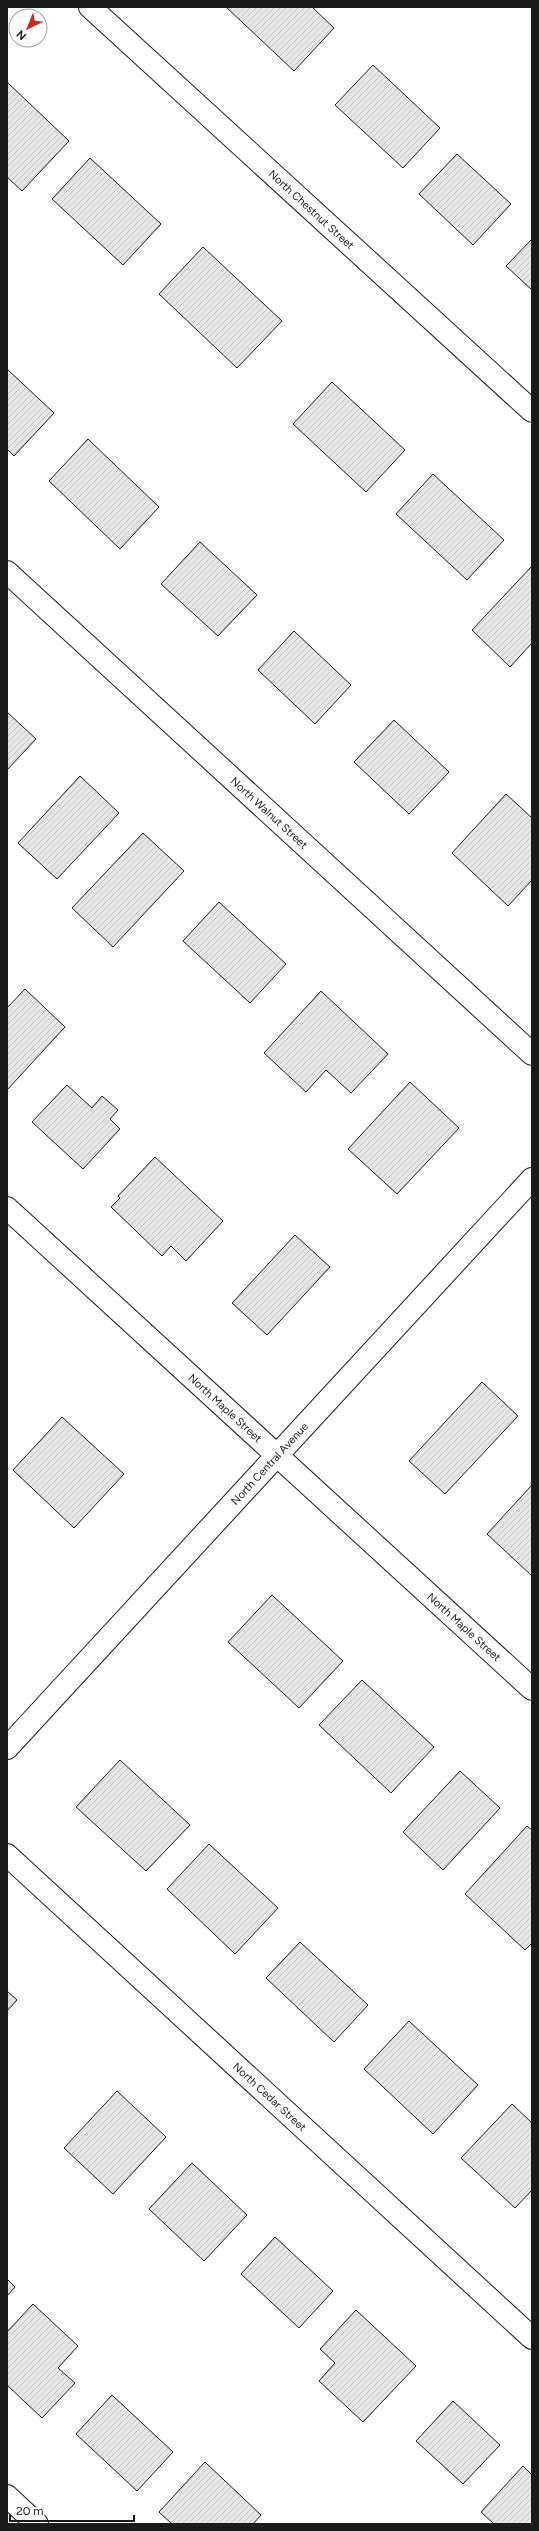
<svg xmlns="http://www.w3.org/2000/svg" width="539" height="2531" viewBox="0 0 539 2531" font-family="Figtree,sans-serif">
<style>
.building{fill:url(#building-hatch);stroke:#1a1a1a}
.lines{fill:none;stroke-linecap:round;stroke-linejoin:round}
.minor-casing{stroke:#1a1a1a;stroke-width:24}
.minor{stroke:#fff;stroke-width:22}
.labels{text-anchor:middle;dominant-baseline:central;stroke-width:3;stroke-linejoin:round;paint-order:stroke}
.street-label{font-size:11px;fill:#1a1a1a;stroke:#fff}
</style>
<defs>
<pattern id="building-hatch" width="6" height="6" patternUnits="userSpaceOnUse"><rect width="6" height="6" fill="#e6e6e6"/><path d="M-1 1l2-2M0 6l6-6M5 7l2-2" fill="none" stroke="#c5c5c5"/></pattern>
</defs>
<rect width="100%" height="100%" fill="#fff"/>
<!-- building -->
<g class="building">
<polygon points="226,7 312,7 334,28 294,71"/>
<polygon points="373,65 440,128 403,168 335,105"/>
<polygon points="7,82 69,141 22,191 7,177"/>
<polygon points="457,154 511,204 473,245 419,194"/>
<polygon points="90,158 161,224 123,265 52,199"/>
<polygon points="532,239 532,290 506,266"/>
<polygon points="203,247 282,321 237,368 159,294"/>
<polygon points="7,369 54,413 14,456 7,449"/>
<polygon points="332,382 405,450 366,492 293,424"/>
<polygon points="88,439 159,507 120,549 49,481"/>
<polygon points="433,474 504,540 467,580 396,514"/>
<polygon points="200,542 257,595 218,636 161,584"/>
<polygon points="532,566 532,643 510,667 472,630"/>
<polygon points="294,631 351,685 315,724 258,670"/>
<polygon points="7,712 36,739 7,770"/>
<polygon points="394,720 449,772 409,814 354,762"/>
<polygon points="80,776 119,813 57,879 18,843"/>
<polygon points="506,794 532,818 532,880 508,906 452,853"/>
<polygon points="143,833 184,871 113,947 72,908"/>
<polygon points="219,902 286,964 250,1003 183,941"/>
<polygon points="25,989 65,1027 7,1090 7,1008"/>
<polygon points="321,991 388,1054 351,1093 326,1070 306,1092 264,1053"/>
<polygon points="410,1082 459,1128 397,1194 348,1149"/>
<polygon points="67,1085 92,1108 102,1096 118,1110 110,1119 120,1129 83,1169 32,1122"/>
<polygon points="155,1157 223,1221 186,1261 171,1246 162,1256 111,1207 120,1198 118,1196"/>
<polygon points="295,1235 330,1267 267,1335 232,1303"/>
<polygon points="482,1382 518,1416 445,1494 409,1461"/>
<polygon points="62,1417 124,1474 74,1528 13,1470"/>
<polygon points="532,1485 532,1576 487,1534"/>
<polygon points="272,1595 343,1661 299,1708 228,1642"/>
<polygon points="362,1680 434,1747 391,1793 319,1725"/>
<polygon points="120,1760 190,1825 146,1871 76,1807"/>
<polygon points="460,1771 500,1808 443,1870 403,1832"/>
<polygon points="527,1826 532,1830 532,1943 525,1950 465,1894"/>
<polygon points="209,1844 278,1908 235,1954 167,1889"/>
<polygon points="300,1942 368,2005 334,2042 266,1978"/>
<polygon points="7,1991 17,2000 7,2011"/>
<polygon points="409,2021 478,2085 433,2134 364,2069"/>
<polygon points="117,2091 166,2137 113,2194 64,2148"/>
<polygon points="512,2104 532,2123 532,2190 515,2208 461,2158"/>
<polygon points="192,2163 247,2215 204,2261 149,2209"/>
<polygon points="275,2237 333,2291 299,2328 241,2274"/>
<polygon points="7,2279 15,2287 7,2296"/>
<polygon points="33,2304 78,2346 58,2368 75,2383 42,2418 7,2385 7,2332"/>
<polygon points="356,2310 416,2366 363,2422 319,2381 335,2363 320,2349"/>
<polygon points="112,2395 173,2452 137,2491 76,2434"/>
<polygon points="453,2401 500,2445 463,2484 416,2441"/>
<polygon points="205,2462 261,2515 253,2524 172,2524 159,2512"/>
<polygon points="523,2466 532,2475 532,2524 494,2524 481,2512"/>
</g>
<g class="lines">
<!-- minor casing -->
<g class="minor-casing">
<g id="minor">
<path id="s1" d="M 90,7 L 532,411"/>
<path id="s2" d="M 7,572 L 532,1054"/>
<path id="s3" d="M 7,1208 L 532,1689"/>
<path id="s4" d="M 7,1748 L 532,1179"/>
<path id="s5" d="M 7,1855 L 532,2338"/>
<polyline points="7,2496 37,2524"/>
</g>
</g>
<!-- minor -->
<use href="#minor" class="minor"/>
</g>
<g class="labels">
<!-- street labels -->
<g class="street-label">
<text stroke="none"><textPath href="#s1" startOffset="300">North Chestnut Street</textPath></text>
<text stroke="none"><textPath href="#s2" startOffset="356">North Walnut Street</textPath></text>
<text stroke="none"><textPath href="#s3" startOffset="296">North Maple Street</textPath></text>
<text stroke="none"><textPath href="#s4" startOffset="387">North Central Avenue</textPath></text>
<text stroke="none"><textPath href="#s3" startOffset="620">North Maple Street</textPath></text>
<text stroke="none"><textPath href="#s5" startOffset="357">North Cedar Street</textPath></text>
</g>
</g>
<!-- border -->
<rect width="539" height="2531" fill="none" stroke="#1a1a1a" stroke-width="16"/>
<!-- north arrow -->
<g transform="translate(28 28) rotate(223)"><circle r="19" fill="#ffffff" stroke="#a3a3a3"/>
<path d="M0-3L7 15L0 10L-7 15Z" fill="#c62828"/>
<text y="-6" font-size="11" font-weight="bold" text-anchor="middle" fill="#1a1a1a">N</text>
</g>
<!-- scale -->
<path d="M10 2515v6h124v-6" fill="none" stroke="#1a1a1a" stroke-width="2"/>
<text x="16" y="2515" font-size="12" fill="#1a1a1a" stroke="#ffffff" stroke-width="3" paint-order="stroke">20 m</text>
</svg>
